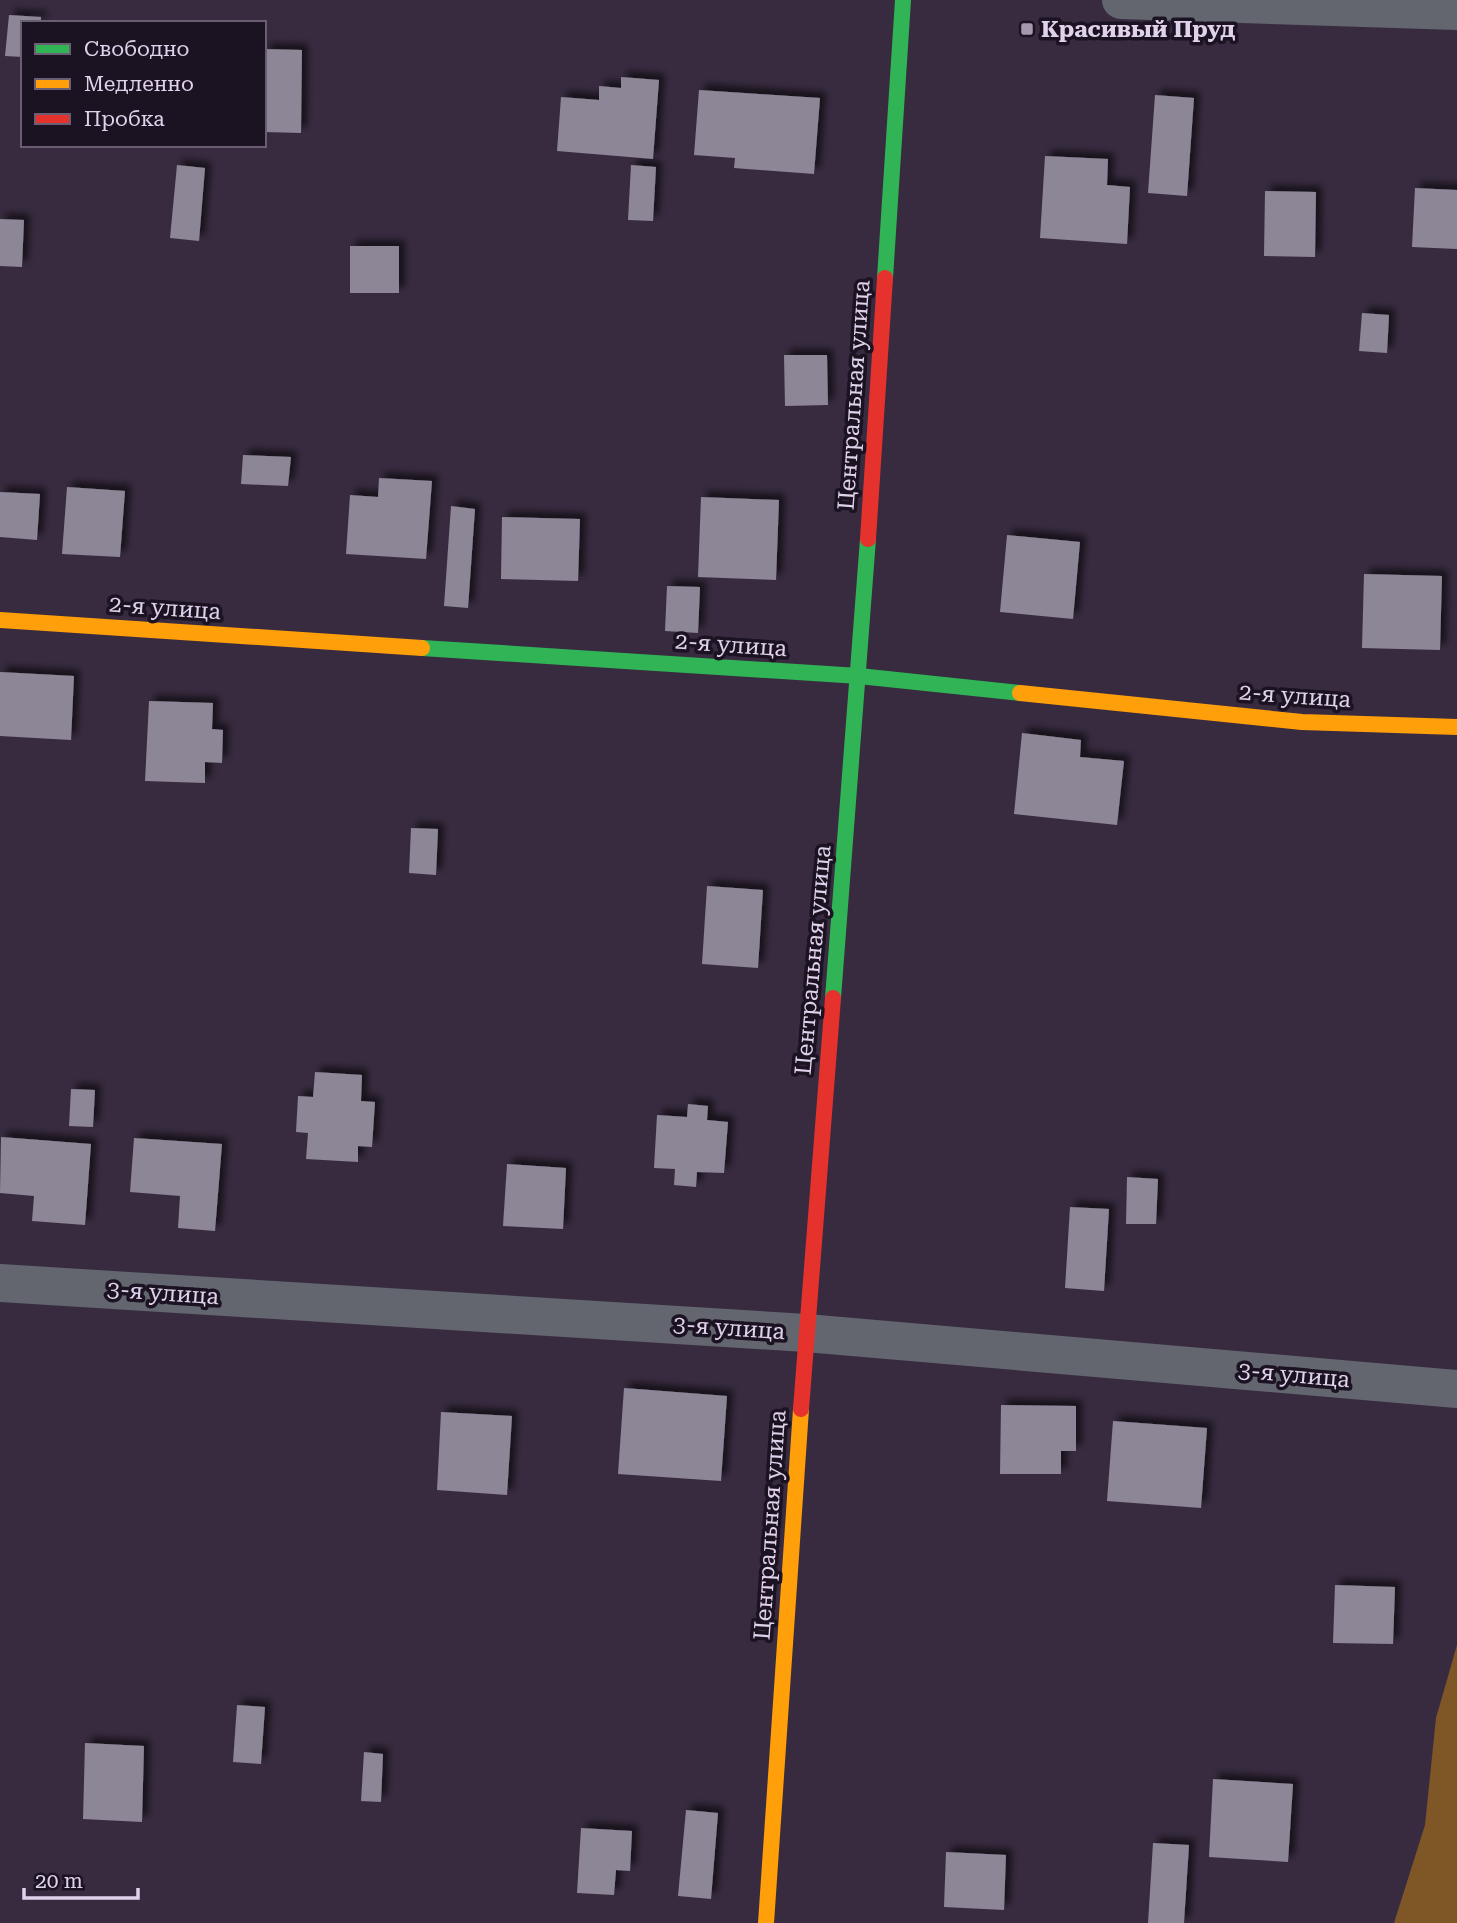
<svg xmlns="http://www.w3.org/2000/svg" width="1457" height="1923" viewBox="0 0 1457 1923" font-family="'Roboto Serif',serif">
<style>
.forest{fill:#7f5726}
.building{fill:#8d8697;filter:url(#shadow)}
.lines{fill:none;stroke-linecap:round;stroke-linejoin:round}
.street{stroke:#63666e;stroke-width:38}
.fast{stroke:#30b455;stroke-width:16}
.slow{stroke:#ff9f0a;stroke-width:16}
.jam{stroke:#e5322d;stroke-width:16}
.poi-dot{fill:#a598ae;stroke:#1b1222;stroke-width:2.5}
.labels{text-anchor:middle;dominant-baseline:central;stroke-width:7;stroke-linejoin:round;paint-order:stroke}
.poi-label{font-size:23px;font-weight:bold;fill:#e0d2ea;stroke:#1b1222;text-anchor:start}
.street-label{font-size:23px;fill:#e0d2ea;stroke:#1b1222}
</style>
<defs>
<filter id="shadow"><feDropShadow dx="6" dy="-6" stdDeviation="3.5" flood-color="#0009"/></filter>
</defs>
<rect width="100%" height="100%" fill="#382b40"/>
<!-- forest -->
<polygon class="forest" points="1457,1645 1457,1923 1394,1923 1425,1825 1436,1718"/>
<!-- building -->
<g class="building">
<polygon points="9,15 41,17 41,23 23,23 23,57 5,56"/>
<polygon points="264,49 302,50 301,133 264,132"/>
<polygon points="621,77 659,80 653,159 557,151 561,97 599,100 599,86 621,88"/>
<polygon points="699,90 820,98 814,174 734,168 735,158 694,155"/>
<polygon points="1155,95 1194,98 1187,196 1148,193"/>
<polygon points="1045,156 1108,159 1107,185 1130,187 1127,244 1040,238"/>
<polygon points="177,165 205,168 199,241 170,238"/>
<polygon points="631,165 656,167 653,221 628,220"/>
<polygon points="1415,188 1457,190 1457,249 1412,247"/>
<polygon points="1265,191 1316,192 1315,257 1264,256"/>
<polygon points="0,219 24,220 22,267 0,266"/>
<rect x="350" y="246" width="49" height="47"/>
<polygon points="1362,313 1389,315 1387,353 1359,351"/>
<polygon points="784,355 827,355 828,405 785,406"/>
<polygon points="243,455 291,457 288,486 241,484"/>
<polygon points="379,478 432,481 426,559 346,554 350,495 378,497"/>
<polygon points="67,487 125,491 120,557 62,554"/>
<polygon points="0,492 40,494 37,540 0,537"/>
<polygon points="701,497 779,500 776,580 698,577"/>
<polygon points="451,506 475,509 468,608 444,606"/>
<polygon points="502,517 580,519 578,581 501,579"/>
<polygon points="1007,535 1080,542 1073,619 1000,612"/>
<polygon points="1364,574 1442,576 1440,650 1362,648"/>
<polygon points="667,586 700,587 698,633 665,631"/>
<polygon points="0,672 74,676 71,740 0,736"/>
<polygon points="149,701 213,703 212,729 223,730 222,763 205,762 205,783 145,781"/>
<polygon points="1022,733 1081,740 1080,757 1124,761 1117,825 1014,814"/>
<polygon points="411,828 438,829 436,875 409,873"/>
<polygon points="707,886 763,890 758,968 702,964"/>
<polygon points="315,1072 362,1075 361,1101 375,1102 372,1147 358,1146 358,1162 306,1159 308,1133 296,1132 298,1096 313,1097"/>
<polygon points="71,1089 95,1090 93,1127 69,1126"/>
<polygon points="688,1104 708,1106 707,1120 728,1122 724,1173 697,1172 696,1187 674,1185 675,1169 654,1168 657,1115 687,1117"/>
<polygon points="1,1137 91,1144 85,1225 32,1221 34,1196 0,1193"/>
<polygon points="134,1138 222,1144 215,1231 178,1228 180,1196 130,1192"/>
<polygon points="507,1164 566,1168 563,1229 503,1226"/>
<polygon points="1127,1177 1158,1179 1156,1224 1126,1224"/>
<polygon points="1070,1207 1109,1209 1104,1291 1065,1288"/>
<polygon points="624,1388 727,1396 721,1481 618,1474"/>
<polygon points="1001,1405 1076,1406 1076,1451 1061,1451 1061,1474 1000,1474"/>
<polygon points="441,1412 512,1416 507,1495 437,1490"/>
<polygon points="1113,1421 1207,1428 1201,1508 1107,1501"/>
<polygon points="1335,1585 1395,1587 1393,1644 1333,1643"/>
<polygon points="237,1705 265,1707 261,1764 233,1762"/>
<polygon points="85,1743 144,1746 142,1822 83,1819"/>
<polygon points="364,1752 383,1754 381,1802 361,1801"/>
<polygon points="1213,1779 1293,1784 1288,1862 1209,1857"/>
<polygon points="686,1810 718,1813 711,1899 678,1896"/>
<polygon points="581,1828 632,1831 630,1871 616,1870 614,1895 577,1893"/>
<polygon points="1153,1843 1189,1845 1184,1923 1148,1923"/>
<polygon points="946,1852 1006,1855 1004,1910 944,1907"/>
</g>
<g class="lines">
<!-- street -->
<g class="street">
<polyline points="1121,0 1457,11"/>
<polyline points="0,1283 806,1333 1457,1389"/>
</g>
<!-- fast -->
<g class="fast">
<polyline points="885,278 903,0"/>
<polyline points="422,648 859,676 1020,693"/>
<polyline points="833,998 868,539"/>
</g>
<!-- slow -->
<g class="slow">
<polyline points="0,620 422,648"/>
<polyline points="1020,693 1302,722 1457,727"/>
<polyline points="766,1923 801,1409"/>
</g>
<!-- jam -->
<g class="jam">
<polyline points="868,539 885,278"/>
<polyline points="801,1409 833,998"/>
</g>
</g>
<!-- markers -->
<rect class="poi-dot" x="1020" y="22" width="14" height="14" rx="3.5"/>
<g class="labels">
<!-- poi labels -->
<g class="poi-label">
<text x="1041" y="29">Красивый Пруд</text>
</g>
<!-- street labels -->
<g class="street-label">
<text transform="translate(854 395) rotate(-86)">Центральная улица</text>
<text transform="translate(165 608) rotate(4)">2-я улица</text>
<text transform="translate(731 645) rotate(4)">2-я улица</text>
<text transform="translate(1295 696) rotate(4)">2-я улица</text>
<text transform="translate(813 960) rotate(-85)">Центральная улица</text>
<text transform="translate(163 1293) rotate(4)">3-я улица</text>
<text transform="translate(729 1328) rotate(4)">3-я улица</text>
<text transform="translate(1294 1375) rotate(5)">3-я улица</text>
<text transform="translate(770 1525) rotate(-86)">Центральная улица</text>
</g>
</g>
<!-- legend -->
<rect x="21" y="21" width="245" height="126" fill="#1b1222" stroke="#6a5f72" stroke-width="2"/>
<rect x="35" y="44" width="35" height="10" fill="#30b455" stroke="#6a5f72" stroke-width="2"/>
<text x="84" y="56" font-size="21" fill="#e0d2ea">Свободно</text>
<rect x="35" y="79" width="35" height="10" fill="#ff9f0a" stroke="#6a5f72" stroke-width="2"/>
<text x="84" y="91" font-size="21" fill="#e0d2ea">Медленно</text>
<rect x="35" y="114" width="35" height="10" fill="#e5322d" stroke="#6a5f72" stroke-width="2"/>
<text x="84" y="126" font-size="21" fill="#e0d2ea">Пробка</text>
<!-- scale -->
<path d="M24 1888v10h114v-10" fill="none" stroke="#e0d2ea" stroke-width="3.5"/>
<text x="35" y="1888" font-size="21" fill="#e0d2ea" stroke="#1b1222" stroke-width="5" paint-order="stroke">20 m</text>
</svg>
